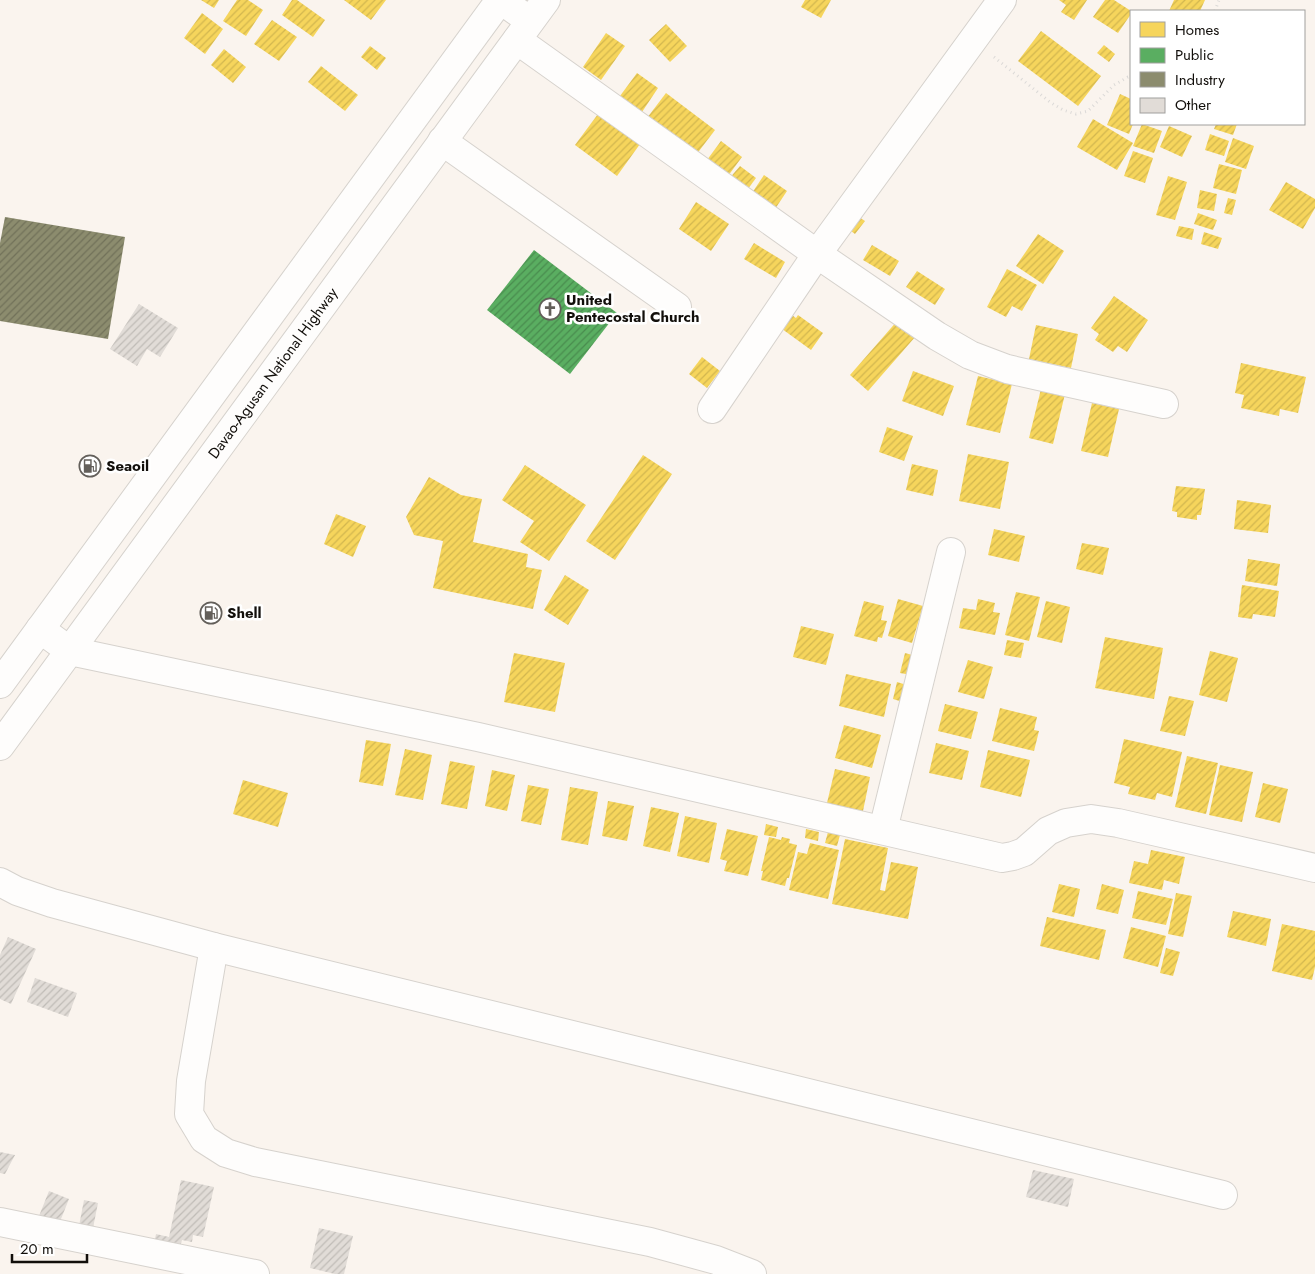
<svg xmlns="http://www.w3.org/2000/svg" width="1315" height="1274" viewBox="0 0 1315 1274" font-family="Jost,sans-serif">
<style>
.homes{fill:url(#homes-hatch)}
.public{fill:url(#public-hatch)}
.industry{fill:url(#industry-hatch)}
.building{fill:url(#building-hatch)}
.lines{fill:none;stroke-linecap:round;stroke-linejoin:round}
.minor-casing{stroke:#d6d2cd;stroke-width:30}
.highway-casing{stroke:#d6d2cd;stroke-width:30}
.path{stroke:#dbd9d7;stroke-width:3;stroke-dasharray:1 4;stroke-linecap:butt}
.minor{stroke:#fefdfc;stroke-width:28}
.highway{stroke:#fefdfc;stroke-width:28}
.labels{text-anchor:middle;dominant-baseline:central;stroke-width:5;stroke-linejoin:round;paint-order:stroke}
.poi-label{font-size:15px;font-weight:bold;fill:#120f0b;stroke:#fff;text-anchor:start}
.street-label{font-size:15px;fill:#120f0b;stroke:#fff}
</style>
<defs>
<pattern id="homes-hatch" width="6" height="6" patternUnits="userSpaceOnUse" patternTransform="scale(1.25)"><rect width="6" height="6" fill="#f6d55c"/><path d="M-1 1l2-2M0 6l6-6M5 7l2-2" fill="none" stroke="#d2b64f"/></pattern>
<pattern id="public-hatch" width="6" height="6" patternUnits="userSpaceOnUse" patternTransform="scale(1.25)"><rect width="6" height="6" fill="#5aae61"/><path d="M-1 1l2-2M0 6l6-6M5 7l2-2" fill="none" stroke="#498c4e"/></pattern>
<pattern id="industry-hatch" width="6" height="6" patternUnits="userSpaceOnUse" patternTransform="scale(1.25)"><rect width="6" height="6" fill="#8c8c6e"/><path d="M-1 1l2-2M0 6l6-6M5 7l2-2" fill="none" stroke="#717159"/></pattern>
<pattern id="building-hatch" width="6" height="6" patternUnits="userSpaceOnUse" patternTransform="scale(1.25)"><rect width="6" height="6" fill="#e1dcd7"/><path d="M-1 1l2-2M0 6l6-6M5 7l2-2" fill="none" stroke="#c0bcb7"/></pattern>
</defs>
<rect width="100%" height="100%" fill="#faf4ee"/>
<!-- homes -->
<g class="homes">
<polygon points="201,0 219,0 214,8"/>
<polygon points="237,0 248,0 263,10 246,36 223,21"/>
<polygon points="292,0 297,0 325,20 313,37 282,15"/>
<polygon points="344,0 386,0 371,20"/>
<polygon points="805,0 831,0 821,18 801,7"/>
<polygon points="1059,0 1087,0 1074,20 1061,12 1066,5"/>
<polygon points="1105,0 1114,0 1131,11 1131,14 1118,33 1093,17"/>
<polygon points="1174,0 1205,0 1200,11 1169,11"/>
<polygon points="202,13 223,29 205,54 184,38"/>
<polygon points="272,20 297,37 279,61 254,44"/>
<polygon points="666,24 687,46 670,62 649,40"/>
<polygon points="1041,31 1101,76 1078,106 1018,61"/>
<polygon points="606,33 625,46 601,80 583,67"/>
<polygon points="1104,45 1115,54 1109,62 1097,53"/>
<polygon points="370,46 386,58 377,70 361,57"/>
<polygon points="224,49 246,67 233,83 211,65"/>
<polygon points="321,66 358,95 345,111 308,82"/>
<polygon points="637,73 658,88 642,112 620,96"/>
<polygon points="666,93 715,130 696,155 647,118"/>
<polygon points="1120,94 1131,99 1131,124 1133,124 1129,134 1107,125"/>
<polygon points="598,114 640,144 617,176 575,145"/>
<polygon points="1093,119 1133,143 1117,170 1077,147"/>
<polygon points="1142,124 1162,131 1154,153 1133,146"/>
<polygon points="1216,124 1237,124 1233,135 1214,129"/>
<polygon points="1169,126 1192,136 1182,157 1160,147"/>
<polygon points="1210,134 1229,141 1224,156 1205,150"/>
<polygon points="1233,138 1254,146 1246,169 1225,162"/>
<polygon points="721,141 742,157 728,176 707,160"/>
<polygon points="1133,151 1153,158 1145,183 1124,176"/>
<polygon points="1219,164 1242,170 1236,194 1213,188"/>
<polygon points="740,166 756,178 745,193 728,180"/>
<polygon points="764,175 787,191 775,209 752,193"/>
<polygon points="1168,176 1187,182 1175,220 1156,215"/>
<polygon points="1286,182 1315,199 1315,208 1303,229 1269,210"/>
<polygon points="1200,190 1217,194 1214,211 1197,208"/>
<polygon points="1228,198 1236,200 1232,215 1224,213"/>
<polygon points="696,202 729,224 711,251 679,229"/>
<polygon points="1198,213 1217,220 1213,230 1194,224"/>
<polygon points="856,215 865,221 855,234 847,228"/>
<polygon points="1179,226 1194,229 1192,240 1176,236"/>
<polygon points="1204,232 1222,238 1218,249 1201,244"/>
<polygon points="1038,234 1064,251 1043,284 1016,266"/>
<polygon points="754,243 785,262 776,278 744,259"/>
<polygon points="872,245 899,261 890,276 863,260"/>
<polygon points="1007,269 1037,285 1022,311 1012,306 1006,317 987,307"/>
<polygon points="917,271 945,289 935,305 906,287"/>
<polygon points="1114,296 1148,320 1127,352 1118,346 1113,352 1095,340 1099,334 1091,328"/>
<polygon points="789,313 796,318 798,315 823,333 811,350 778,326"/>
<polygon points="898,320 916,336 868,391 850,375"/>
<polygon points="1036,325 1078,334 1071,368 1029,359"/>
<polygon points="702,357 720,371 707,388 689,374"/>
<polygon points="1241,363 1306,377 1298,413 1280,409 1279,416 1241,408 1244,395 1235,393"/>
<polygon points="913,371 954,386 943,416 902,401"/>
<polygon points="978,376 1012,384 1000,433 966,425"/>
<polygon points="1041,389 1065,394 1053,444 1029,438"/>
<polygon points="1092,403 1119,409 1108,457 1081,451"/>
<polygon points="887,427 913,436 904,461 879,452"/>
<polygon points="968,454 1009,462 1000,509 959,501"/>
<polygon points="643,455 672,474 615,560 586,541"/>
<polygon points="912,464 938,470 933,496 906,490"/>
<polygon points="525,465 586,505 549,561 520,542 534,521 502,500"/>
<polygon points="429,477 461,495 482,499 473,542 528,554 526,567 542,570 533,609 433,588 443,541 414,535 406,517"/>
<polygon points="1176,486 1205,489 1201,515 1197,515 1197,520 1177,517 1177,512 1172,511"/>
<polygon points="1237,500 1271,505 1268,533 1234,529"/>
<polygon points="336,514 366,526 353,557 324,544"/>
<polygon points="994,529 1025,536 1019,562 988,555"/>
<polygon points="1082,543 1109,548 1103,575 1076,569"/>
<polygon points="1248,559 1280,564 1277,586 1245,581"/>
<polygon points="565,575 589,590 568,625 544,610"/>
<polygon points="1242,585 1279,591 1275,617 1253,614 1252,619 1238,617"/>
<polygon points="1016,592 1040,597 1029,641 1005,635"/>
<polygon points="898,599 923,606 912,643 888,636"/>
<polygon points="978,599 995,603 993,612 1000,613 995,635 959,628 963,608 976,610"/>
<polygon points="864,601 884,606 881,620 887,621 882,638 878,637 877,642 854,636"/>
<polygon points="1046,601 1070,607 1062,643 1037,637"/>
<polygon points="801,626 834,634 826,665 793,657"/>
<polygon points="1105,637 1163,648 1154,699 1095,688"/>
<polygon points="1007,640 1024,643 1021,658 1004,655"/>
<polygon points="1210,651 1238,658 1227,702 1199,695"/>
<polygon points="514,653 565,663 555,712 504,702"/>
<polygon points="905,653 916,656 911,675 900,673"/>
<polygon points="968,660 993,667 984,699 958,692"/>
<polygon points="846,674 891,684 884,717 839,706"/>
<polygon points="897,682 910,686 906,703 893,699"/>
<polygon points="1169,696 1194,701 1185,736 1160,731"/>
<polygon points="945,704 978,712 971,739 938,731"/>
<polygon points="1000,708 1037,717 1034,730 1039,731 1034,751 992,741"/>
<polygon points="844,725 881,735 872,768 835,758"/>
<polygon points="1124,739 1182,752 1172,797 1157,793 1155,800 1128,794 1130,787 1114,783"/>
<polygon points="366,740 391,744 383,786 359,782"/>
<polygon points="936,743 969,751 962,780 929,773"/>
<polygon points="405,749 432,755 423,800 395,795"/>
<polygon points="988,750 1030,760 1021,797 980,787"/>
<polygon points="1187,756 1218,763 1206,814 1175,807"/>
<polygon points="450,761 475,766 467,809 441,804"/>
<polygon points="1220,765 1253,772 1242,822 1209,815"/>
<polygon points="835,769 870,777 863,811 827,803"/>
<polygon points="492,770 515,775 507,811 485,806"/>
<polygon points="243,780 288,793 278,827 233,814"/>
<polygon points="1263,783 1288,789 1280,823 1255,817"/>
<polygon points="528,785 549,789 541,825 521,821"/>
<polygon points="570,787 598,792 588,845 561,840"/>
<polygon points="608,801 634,806 627,841 602,836"/>
<polygon points="651,807 679,813 670,852 643,846"/>
<polygon points="685,816 717,823 709,863 677,856"/>
<polygon points="766,824 778,827 776,837 764,835"/>
<polygon points="727,829 758,836 748,876 724,871 727,861 720,859"/>
<polygon points="806,829 819,832 818,841 805,838"/>
<polygon points="828,832 840,835 837,846 825,843"/>
<polygon points="769,837 781,840 782,837 790,839 789,843 797,845 789,878 787,878 785,886 761,880 763,871 761,871"/>
<polygon points="845,839 888,848 880,890 885,891 891,862 918,867 908,919 832,904"/>
<polygon points="810,843 839,850 828,899 789,890 798,852 807,854"/>
<polygon points="1151,850 1185,857 1179,884 1164,880 1162,890 1129,883 1134,861 1148,864"/>
<polygon points="1059,884 1080,889 1074,917 1052,912"/>
<polygon points="1102,884 1124,890 1118,914 1096,909"/>
<polygon points="1138,891 1173,899 1166,925 1132,918"/>
<polygon points="1176,893 1192,896 1183,937 1168,934"/>
<polygon points="1233,911 1271,919 1266,946 1227,937"/>
<polygon points="1047,917 1106,930 1099,960 1040,946"/>
<polygon points="1282,924 1315,931 1315,967 1312,980 1272,971"/>
<polygon points="1131,927 1166,936 1158,967 1123,958"/>
<polygon points="1166,948 1180,952 1173,976 1160,973"/>
</g>
<!-- public -->
<polygon class="public" points="534,250 617,313 570,374 487,310"/>
<!-- industry -->
<polygon class="industry" points="5,217 125,237 108,339 0,321 0,243"/>
<!-- building -->
<g class="building">
<polygon points="139,304 178,328 160,357 147,349 137,366 110,349"/>
<polygon points="8,937 36,949 11,1004 0,999 0,955"/>
<polygon points="35,978 77,993 68,1017 27,1002"/>
<polygon points="0,1152 15,1155 5,1174 0,1173"/>
<polygon points="1033,1170 1074,1179 1068,1207 1026,1197"/>
<polygon points="181,1180 214,1187 203,1237 193,1235 192,1242 182,1240 178,1254 153,1249 156,1234 169,1237"/>
<polygon points="49,1191 69,1199 59,1224 39,1216"/>
<polygon points="84,1200 98,1203 93,1228 79,1226"/>
<polygon points="319,1228 353,1236 344,1274 335,1274 310,1268"/>
</g>
<g class="lines">
<!-- minor casing -->
<g class="minor-casing">
<g id="minor">
<polyline points="501,0 530,21"/>
<polyline points="517,40 817,254 937,336 970,355 1007,369 1164,404"/>
<polyline points="442,141 677,307"/>
<polyline points="712,409 817,254 1002,0"/>
<polyline points="40,629 70,651 478,737 1002,858 1013,856 1024,852 1048,831 1066,823 1091,819 1118,823 1315,868"/>
<polyline points="883,830 951,552"/>
<polyline points="0,882 17,891 52,903 214,947 1223,1195"/>
<polyline points="214,947 191,1081 189,1114 204,1139 226,1153 255,1162 650,1242 716,1260 752,1274"/>
<polyline points="0,1222 255,1274"/>
</g>
</g>
<!-- highway casing -->
<g class="highway-casing">
<g id="highway">
<polyline points="0,684 500,0"/>
<path id="s1" d="M 0,746 L 546,0"/>
</g>
</g>
<!-- path -->
<g class="path">
<polyline points="1215,11 1219,0"/>
<polyline points="994,57 1050,102 1063,110 1076,114 1088,111 1114,85 1128,77 1131,77"/>
</g>
<!-- minor -->
<use href="#minor" class="minor"/>
<!-- highway -->
<use href="#highway" class="highway"/>
</g>
<!-- icons -->
<defs>
<g id="church-ring" transform="scale(1.125)"><circle r="9.5" fill="#fff" stroke="#635f5a" stroke-width="1.5"/><path d="M-1.2-6h2.4v3.5h3.3v2.4h-3.3V6h-2.4V-.1h-3.3v-2.4h3.3Z" fill="#635f5a"/></g>
<g id="fuel-ring" transform="scale(1.125)"><circle r="9.5" fill="#fff" stroke="#635f5a" stroke-width="1.5"/><path d="M-5.5-6h7V0h2V4h1.3V-2.5L3-4.5l.8-.8L6-3V5H2.5V1h-1V6h-7ZM-4.2-4.7v3.2H.2V-4.7Z" fill="#635f5a"/></g>
</defs>
<g fill-rule="evenodd">
<use href="#church-ring" x="550" y="309"/>
<use href="#fuel-ring" x="90" y="466"/>
<use href="#fuel-ring" x="211" y="613"/>
</g>
<g class="labels">
<!-- poi labels -->
<g class="poi-label">
<text x="566" y="300">United<tspan x="566" dy="17">Pentecostal Church</tspan></text>
<text x="106" y="466">Seaoil</text>
<text x="227" y="613">Shell</text>
</g>
<!-- street labels -->
<g class="street-label">
<text stroke="none"><textPath href="#s1" startOffset="462">Davao-Agusan National Highway</textPath></text>
</g>
</g>
<!-- legend -->
<rect x="1130" y="10" width="175" height="115" fill="#ffffff" stroke="#a09f9d"/>
<rect x="1140" y="22" width="25" height="15" fill="#f6d55c" stroke="#a09f9d"/>
<text x="1175" y="35" font-size="15" fill="#120f0b">Homes</text>
<rect x="1140" y="48" width="25" height="15" fill="#5aae61" stroke="#a09f9d"/>
<text x="1175" y="60" font-size="15" fill="#120f0b">Public</text>
<rect x="1140" y="72" width="25" height="15" fill="#8c8c6e" stroke="#a09f9d"/>
<text x="1175" y="85" font-size="15" fill="#120f0b">Industry</text>
<rect x="1140" y="98" width="25" height="15" fill="#e1dcd7" stroke="#a09f9d"/>
<text x="1175" y="110" font-size="15" fill="#120f0b">Other</text>
<!-- scale -->
<path d="M12 1254v8h75v-8" fill="none" stroke="#120f0b" stroke-width="2.5"/>
<text x="20" y="1254" font-size="15" fill="#120f0b" stroke="#ffffff" stroke-width="4" paint-order="stroke">20 m</text>
</svg>
